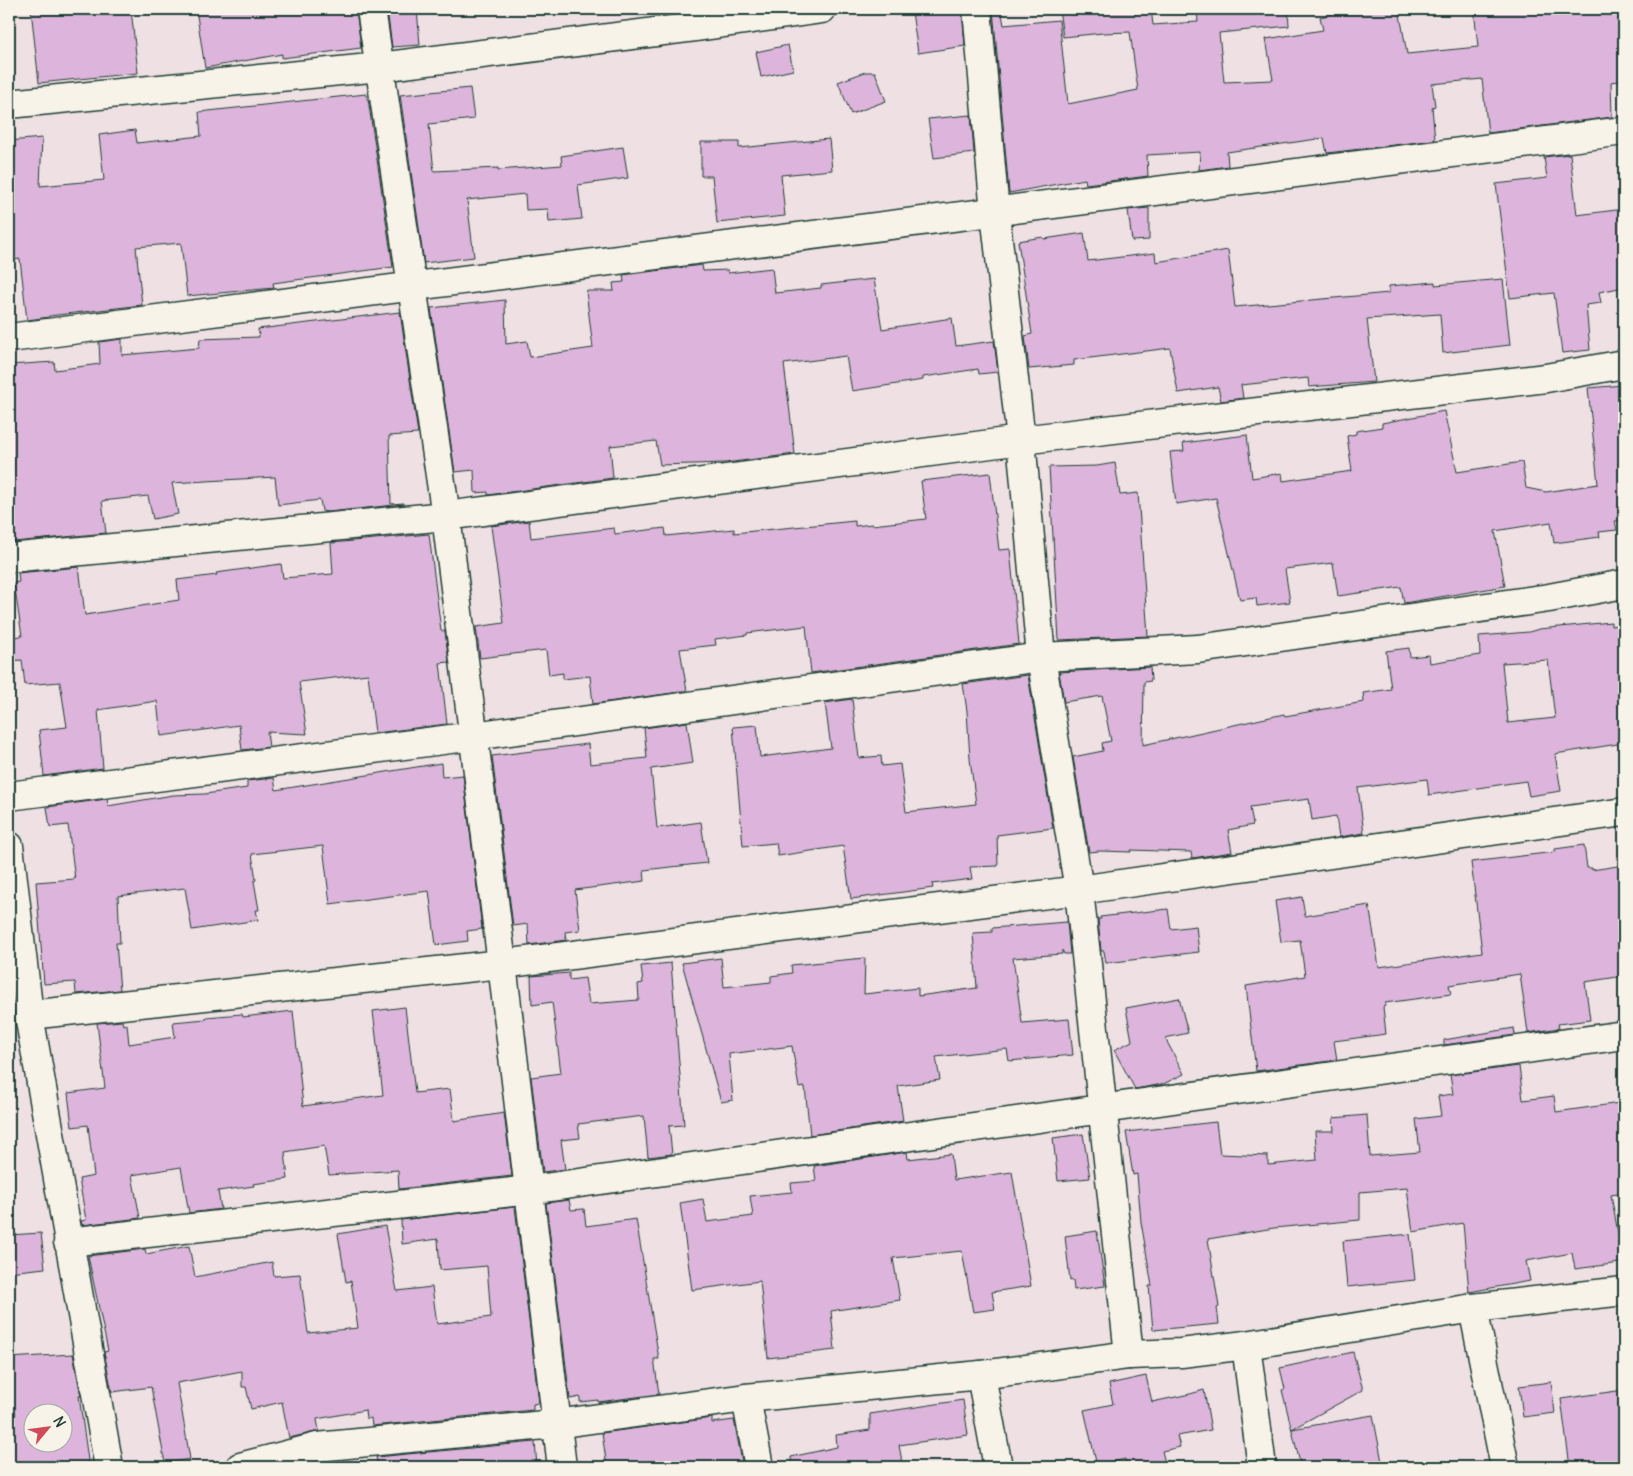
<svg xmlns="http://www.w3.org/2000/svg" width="1633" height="1476" viewBox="0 0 1633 1476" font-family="Delius,sans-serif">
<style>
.building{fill:#ddb5dc;stroke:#1f3d34;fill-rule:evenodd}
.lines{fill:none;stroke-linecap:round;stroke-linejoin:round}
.minor-casing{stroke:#1f3d34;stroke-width:31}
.minor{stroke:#f7f3e8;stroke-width:28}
</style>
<rect width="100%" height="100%" fill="#efe0e4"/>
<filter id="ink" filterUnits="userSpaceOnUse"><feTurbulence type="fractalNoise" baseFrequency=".02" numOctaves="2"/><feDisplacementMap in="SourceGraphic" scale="10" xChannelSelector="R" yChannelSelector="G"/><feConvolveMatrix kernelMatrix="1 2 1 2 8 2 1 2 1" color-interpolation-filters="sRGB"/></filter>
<g filter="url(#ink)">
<!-- building -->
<g class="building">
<polygon points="31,9 131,9 138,73 39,83"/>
<polygon points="196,9 356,9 361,48 282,58 282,54 205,68"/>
<polygon points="387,9 417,9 420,45 392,47"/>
<polygon points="932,9 962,9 965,46 918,53 912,12"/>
<polygon points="993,9 1001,9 1004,25 1059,20 1068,104 1138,90 1130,32 1103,33 1063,37 1059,9 1151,9 1153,25 1198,22 1197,9 1288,9 1289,26 1219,33 1224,82 1273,80 1266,39 1323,30 1320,17 1352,9 1399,9 1407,54 1478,47 1474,9 1624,9 1624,80 1611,82 1612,117 1488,133 1482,79 1432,84 1435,106 1432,107 1435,140 1327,153 1324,138 1227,152 1228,166 1199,170 1200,152 1147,155 1148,176 1086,184 1085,179 1009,193"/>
<polygon points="788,45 793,70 761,77 756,52"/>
<polygon points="865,72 875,72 886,101 851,114 838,82"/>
<polygon points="470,88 474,119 429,124 434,171 498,168 498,170 562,165 561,156 623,147 628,178 578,185 582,219 549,222 548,209 526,210 525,194 467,200 474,257 424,263 400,95"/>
<polygon points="366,94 367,99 368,99 393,267 273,283 274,288 187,296 181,243 136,247 142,305 49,316 49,317 27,320 20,259 9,261 9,141 42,138 40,186 104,180 99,135 135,130 137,143 201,136 199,112"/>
<polygon points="971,115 974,153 934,158 928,119"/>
<polygon points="829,139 832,170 781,175 785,216 717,223 712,176 701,176 701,142 739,142 739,148"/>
<polygon points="1570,154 1577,215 1624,209 1624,287 1599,292 1601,303 1586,305 1590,350 1562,353 1554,293 1510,298 1496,184 1547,178 1544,157"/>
<polygon points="1149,208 1149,240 1132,241 1128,210"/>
<polygon points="1084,233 1088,261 1155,253 1156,262 1228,250 1235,307 1389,293 1389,286 1435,282 1435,285 1503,279 1510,345 1443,353 1440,314 1367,319 1374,382 1309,387 1308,378 1241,385 1243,398 1221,401 1218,387 1178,393 1170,348 1074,360 1074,365 1029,369 1025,336 1032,334 1018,241 1043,237 1044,239"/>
<polygon points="702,265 703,271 728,270 728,273 772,268 775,293 821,288 821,285 874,279 882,329 952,318 956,346 994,341 998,372 979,374 978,369 923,377 923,380 852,391 846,356 784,364 795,454 725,463 660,465 656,441 610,446 613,478 488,495 488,492 475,493 474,470 455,472 431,308 505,300 506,344 527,341 530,357 593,348 586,291 614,291 613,283 624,282 623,275"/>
<polygon points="400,312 418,434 389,436 391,504 404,503 404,504 328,512 322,511 320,500 278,505 275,477 172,483 178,514 153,519 148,496 102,501 106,533 14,542 12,532 9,532 9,365 54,362 55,370 100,364 99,342 122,339 122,355 199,348 200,339 259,337 258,329"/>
<polygon points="1624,385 1624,520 1615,521 1617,530 1599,532 1600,537 1554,543 1551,522 1495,531 1505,586 1404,603 1401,587 1338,596 1333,563 1285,569 1290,602 1257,606 1256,598 1240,600 1216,498 1176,504 1170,452 1184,451 1183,443 1247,435 1252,478 1282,473 1283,481 1352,471 1347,436 1356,434 1356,431 1382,427 1382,423 1444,411 1457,472 1522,462 1526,488 1546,492 1598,484 1588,388"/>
<polygon points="1115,463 1120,495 1138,493 1148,636 1059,640 1049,467 1097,466"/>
<polygon points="990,473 999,550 1010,549 1019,644 811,673 806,626 747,633 747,635 715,639 716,645 680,649 687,691 593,704 590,676 563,679 563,673 549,675 546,650 480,658 476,627 504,623 491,526 529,521 531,538 614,528 615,534 665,528 666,536 734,529 734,533 855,521 855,526 872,524 872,525 926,519 921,481"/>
<polygon points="429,534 441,631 445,631 449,662 440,663 447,724 375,733 368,674 299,682 307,734 267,732 269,747 242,750 239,725 161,736 157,701 98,710 103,768 44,776 39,730 67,727 60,682 25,685 22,660 9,661 9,637 22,636 14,583 19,582 18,573 79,567 85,615 179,600 177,580 217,575 216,573 281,564 283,578 333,574 331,543"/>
<path d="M 1611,622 L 1611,626 L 1624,624 L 1624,743 L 1555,754 L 1561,791 L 1529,796 L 1526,781 L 1429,795 L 1427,779 L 1358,788 L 1364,833 L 1339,837 L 1336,816 L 1312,820 L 1309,799 L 1250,807 L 1253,825 L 1228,830 L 1232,852 L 1192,858 L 1191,852 L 1131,850 L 1131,852 L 1100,851 L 1089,852 L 1073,757 L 1103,751 L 1102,743 L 1111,741 L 1102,696 L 1064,702 L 1059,672 L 1150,667 L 1151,681 L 1144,682 L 1143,745 L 1284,714 L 1285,716 L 1364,702 L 1363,693 L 1391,689 L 1386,651 L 1409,648 L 1410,657 L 1429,655 L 1430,663 L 1480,655 L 1479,636 L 1529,632 L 1539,629 ZM 1548,660 L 1555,718 L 1508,723 L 1502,663 Z"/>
<polygon points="1028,675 1053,828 997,835 998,866 970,867 972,879 932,884 933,888 851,899 843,846 778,856 776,843 743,846 733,727 757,725 760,757 831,748 825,703 852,699 859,758 881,756 882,766 900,764 906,812 976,804 970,759 967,711 963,684"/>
<polygon points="687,722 693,763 651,769 657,828 701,822 707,863 644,870 645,881 575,890 580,930 565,932 566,940 529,945 528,924 513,926 492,756 588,744 590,764 647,758 644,728"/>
<polygon points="441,763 442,777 463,775 482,929 467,931 468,941 436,945 429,891 330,904 323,846 252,854 256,880 254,881 259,910 256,910 258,920 192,930 185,888 118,896 120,943 116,943 120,990 76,994 75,982 44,984 36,882 75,879 68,825 50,827 47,807 107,799 108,806 173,795 205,794 247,788 247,781 274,778 276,790"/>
<polygon points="1584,845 1587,868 1592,868 1592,870 1624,865 1624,976 1585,982 1590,1020 1558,1024 1559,1028 1528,1033 1520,974 1449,985 1451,994 1385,1003 1385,1006 1383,1007 1386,1034 1334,1041 1337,1060 1256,1071 1246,986 1305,976 1300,940 1281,942 1275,901 1302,897 1305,916 1369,905 1379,967 1482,952 1471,862 1555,852 1555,849"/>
<polygon points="1168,909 1171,929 1196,926 1199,952 1106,963 1104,951 1101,951 1098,919 1101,919 1100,917"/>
<polygon points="1067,922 1070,954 1064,954 1062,950 1062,954 1013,958 1022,1023 1069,1019 1073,1055 1009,1061 1007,1049 936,1057 940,1080 898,1086 903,1121 810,1135 805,1087 799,1088 792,1046 729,1054 733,1100 721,1102 682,963 721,958 724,987 771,982 771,976 792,973 791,965 865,958 864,994 918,988 918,996 977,988 973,933 992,932 992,928"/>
<polygon points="671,963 684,1125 669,1126 672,1154 648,1157 644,1116 578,1124 580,1138 561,1140 565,1169 543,1172 531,1077 561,1073 552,1002 532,1005 531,976 569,973 569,980 585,978 589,1004 639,1000 638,984 643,983 641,966"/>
<polygon points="1179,998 1188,1033 1165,1038 1184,1074 1163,1084 1135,1089 1114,1050 1132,1041 1126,1008"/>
<polygon points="405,1007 415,1093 450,1089 454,1121 504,1113 512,1176 399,1189 398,1170 329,1175 324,1146 285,1152 288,1179 253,1184 254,1186 218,1191 221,1209 189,1213 181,1167 132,1175 140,1218 82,1225 81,1221 86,1220 79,1179 94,1176 88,1125 72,1127 68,1093 105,1088 97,1023 122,1021 123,1025 127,1024 129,1044 175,1037 173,1022 206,1019 206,1017 242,1014 243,1017 293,1011 303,1106 383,1095 373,1011"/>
<polygon points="1514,1028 1515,1035 1444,1045 1444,1040"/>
<polygon points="1519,1066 1523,1100 1554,1096 1556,1112 1620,1103 1624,1121 1624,1193 1611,1195 1620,1244 1618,1245 1620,1263 1575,1269 1572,1253 1526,1261 1530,1281 1469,1292 1463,1223 1413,1232 1407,1188 1360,1192 1360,1220 1274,1228 1208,1239 1219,1307 1217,1308 1219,1324 1153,1330 1149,1286 1152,1286 1141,1222 1137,1174 1133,1175 1126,1132 1216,1122 1220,1154 1268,1156 1268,1165 1317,1160 1315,1131 1334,1131 1333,1118 1367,1115 1370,1156 1420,1152 1416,1119 1441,1116 1438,1096 1453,1094 1450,1075"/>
<polygon points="1083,1134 1090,1178 1058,1181 1053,1138"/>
<polygon points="907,1152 908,1159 951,1154 954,1180 1012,1172 1031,1286 992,1292 995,1309 973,1312 962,1251 893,1258 900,1300 831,1311 835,1350 768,1358 760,1281 692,1290 680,1203 703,1199 707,1222 753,1216 750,1196 792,1192 791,1183 816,1181 814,1166"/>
<polygon points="569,1200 571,1210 584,1209 586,1226 636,1219 659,1359 654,1359 659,1394 598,1402 598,1400 580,1402 580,1397 570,1399 546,1203"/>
<polygon points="515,1207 539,1403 533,1404 533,1410 372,1426 371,1418 366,1419 365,1410 317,1419 319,1431 289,1438 282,1402 251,1409 246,1387 242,1387 242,1371 177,1383 190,1459 165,1463 151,1387 112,1392 104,1352 108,1351 88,1256 145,1249 146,1254 189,1246 195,1277 272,1262 274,1276 300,1274 308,1333 358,1328 351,1281 346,1282 338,1234 385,1226 397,1291 432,1287 437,1324 491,1317 487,1266 440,1270 438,1239 402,1244 401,1220"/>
<polygon points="1097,1231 1105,1286 1074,1290 1073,1280 1070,1281 1065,1236"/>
<polygon points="41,1233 45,1268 9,1272 9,1235"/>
<polygon points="1410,1234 1415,1280 1347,1287 1343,1241"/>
<polygon points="1353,1352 1363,1390 1292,1429 1373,1415 1383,1467 1301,1467 1282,1390 1285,1389 1280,1368"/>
<path d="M 73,1354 L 81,1396 L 79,1396 L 89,1467 L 9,1467 L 9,1358 ZM 32,1414 L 62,1414 L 62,1444 L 32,1444 Z"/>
<polygon points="1146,1376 1152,1402 1190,1394 1204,1390 1211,1430 1177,1436 1180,1447 1162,1451 1166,1467 1127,1467 1125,1459 1097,1466 1084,1410 1113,1404 1109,1384"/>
<polygon points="1551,1382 1555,1413 1523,1417 1519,1386"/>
<polygon points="1624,1390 1624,1467 1570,1467 1561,1399"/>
<polygon points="963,1400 968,1435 899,1445 903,1467 792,1467 791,1457 837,1447 836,1435 870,1430 870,1414"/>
<polygon points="712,1418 712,1423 734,1420 743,1467 607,1467 602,1433"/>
<polygon points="535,1442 537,1467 378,1467 376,1457"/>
<polygon points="320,1462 325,1462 326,1467 301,1467"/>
</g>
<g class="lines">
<!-- minor casing -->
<g class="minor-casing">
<g id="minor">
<polyline points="371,9 446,516 502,964 562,1467"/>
<polyline points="977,9 995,213 1021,440 1041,657 1079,890 1129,1355"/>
<polyline points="9,104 380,67 695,27 822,9"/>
<polyline points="9,338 1624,131"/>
<polyline points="9,558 446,516 1021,440 1546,378 1624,364"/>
<polyline points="9,796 474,736 1041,657 1198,649 1549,598 1624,584"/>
<polyline points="9,846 29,1015 109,1467"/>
<polyline points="29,1015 502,964 1079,890 1624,812"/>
<polyline points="68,1242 530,1190 1624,1035"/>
<polyline points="1473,1308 1505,1467"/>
<polyline points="1246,1345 1262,1467"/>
<polyline points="981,1375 998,1467"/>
<polyline points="746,1398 759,1467"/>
<polyline points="240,1467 317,1447 555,1424 746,1398 981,1375 1129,1355 1181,1353 1246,1345 1473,1308 1624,1291"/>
</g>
</g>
<!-- minor -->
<use href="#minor" class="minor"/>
</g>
</g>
<!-- margin -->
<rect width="1633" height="1476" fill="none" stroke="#f7f3e8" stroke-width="30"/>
<rect x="15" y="15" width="1603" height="1446" fill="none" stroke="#1f3d34" stroke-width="2" filter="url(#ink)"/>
<!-- north arrow -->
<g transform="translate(48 1428) rotate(61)"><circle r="24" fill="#f7f3e8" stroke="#a1aaa0"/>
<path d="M0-4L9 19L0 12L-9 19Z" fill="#d1495b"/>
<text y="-8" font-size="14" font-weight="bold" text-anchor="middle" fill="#1f3d34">N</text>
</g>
</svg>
